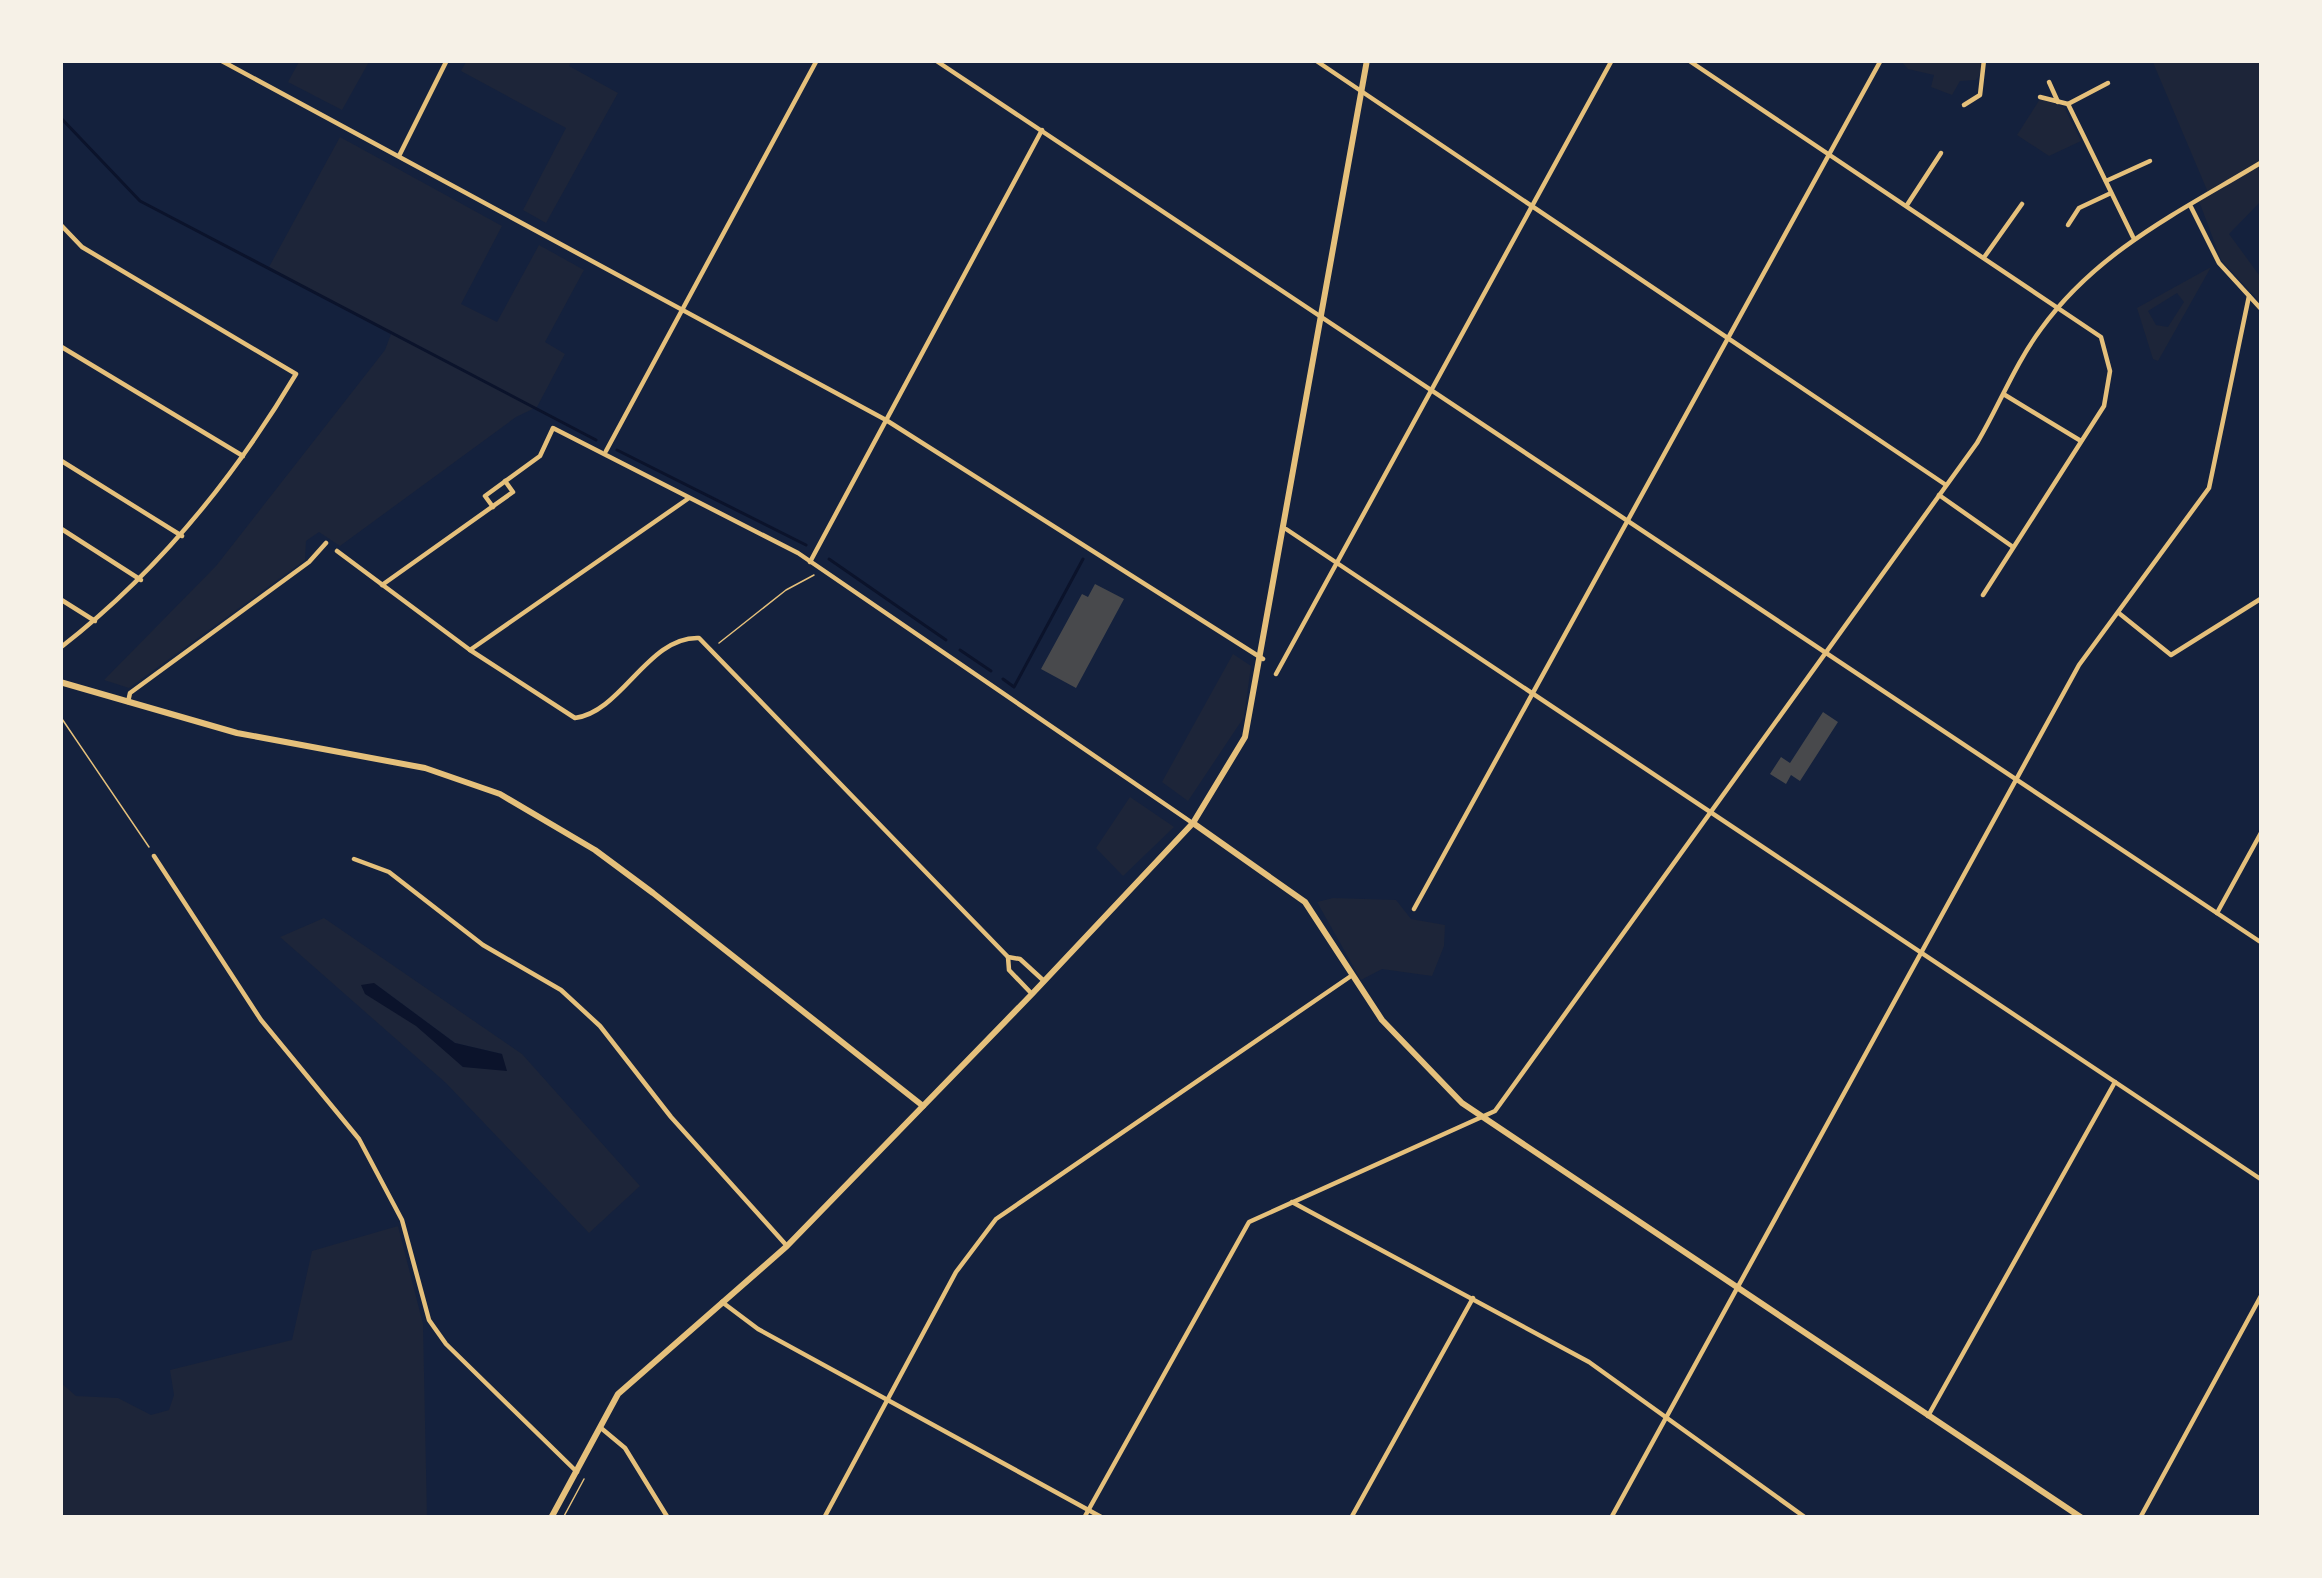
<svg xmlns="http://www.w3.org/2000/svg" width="2322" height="1578" viewBox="0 0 2322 1578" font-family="Helvetica,sans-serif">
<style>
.green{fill:#1d2539;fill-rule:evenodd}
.water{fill:#0b132b}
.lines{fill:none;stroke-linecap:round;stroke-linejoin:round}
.stream{stroke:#0b132b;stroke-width:3}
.building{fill:#48494c}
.path{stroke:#e5c07b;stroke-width:1.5}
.minor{stroke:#e5c07b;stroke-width:4.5}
.tertiary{stroke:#e5c07b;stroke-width:6}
</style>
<rect width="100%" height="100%" fill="#14213d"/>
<!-- green -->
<g class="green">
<polygon points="300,60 370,60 342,110 288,82"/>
<polygon points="467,60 572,60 569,66 618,93 546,223 523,210 566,128 461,71"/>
<polygon points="1900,60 1982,60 1985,69 1976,80 1960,81 1952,95 1931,87 1934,75 1908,69"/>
<polygon points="2152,60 2262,60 2262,200 2229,234 2262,279 2262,304 2221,260 2199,201 2207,190"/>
<polygon points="2040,99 2064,107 2081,141 2049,156 2017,135"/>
<polygon points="340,137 502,226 461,304 497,322 539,245 584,270 545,342 565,354 537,407 516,417 340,546 319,532 306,541 305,560 129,688 104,680 216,566 385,350 391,334 269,267"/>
<path d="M 2211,267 L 2158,361 L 2153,359 L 2137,308 ZM 2177,293 L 2184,302 L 2168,327 L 2156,325 L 2148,311 Z"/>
<polygon points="1233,654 1251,666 1244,717 1188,801 1162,782"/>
<polygon points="1130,797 1174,827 1123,876 1096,848"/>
<polygon points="1333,898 1396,900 1411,919 1445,925 1444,946 1432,976 1382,969 1361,980 1317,902"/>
<path d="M 324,918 L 522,1054 L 640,1186 L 589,1233 L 446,1083 L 280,937 ZM 374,983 L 455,1043 L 502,1054 L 463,1067 Z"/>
<polygon points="398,1226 423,1324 427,1518 60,1518 60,1382 76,1396 118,1398 151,1415 169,1410 174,1395 170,1370 292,1340 312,1251"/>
</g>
<!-- water -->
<polygon class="water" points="374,983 455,1043 502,1054 507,1071 463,1067 416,1026 365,994 361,985"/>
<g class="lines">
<!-- stream -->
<g class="stream">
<polyline points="60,117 140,201 596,440"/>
<polyline points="617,450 806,545"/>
<polyline points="829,559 946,640"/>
<polyline points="960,650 991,671"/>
<polyline points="1003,679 1014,687 1083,559"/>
</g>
</g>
<!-- building -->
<g class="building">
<polygon points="1095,584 1124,599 1076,688 1041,669 1082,594 1088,597"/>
<polygon points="1823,712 1838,722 1800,781 1791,775 1786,784 1770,774 1781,757 1790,763"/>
</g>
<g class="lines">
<!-- path -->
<g class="path">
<polyline points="719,643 786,590 814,575"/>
<polyline points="60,716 149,847"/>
<polyline points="563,1518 584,1479"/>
</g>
<!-- minor -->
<g class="minor">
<polyline points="220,60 886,420 1263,659"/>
<polyline points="935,60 2262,943"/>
<polyline points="1315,60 1946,485"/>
<polyline points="1688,60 2101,337 2110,371 2104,406 1983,595"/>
<polyline points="2049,82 2058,102"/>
<polyline points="2108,83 2068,104 2133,237"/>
<polyline points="2040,97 2068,104"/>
<polyline points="1964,105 1980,95 1984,60"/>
<polyline points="399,156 447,60"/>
<polyline points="2106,181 2150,161"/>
<polyline points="1907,205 1941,153"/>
<polyline points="2191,207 2219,263 2262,310"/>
<path d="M 60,224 L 82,247 L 296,374 C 233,480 158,572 60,648"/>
<polyline points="2068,225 2079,208 2111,193"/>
<polyline points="1985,256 2022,204"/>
<polyline points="60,346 243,456"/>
<polyline points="2005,395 2081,441"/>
<polyline points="606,451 817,60"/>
<polyline points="60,460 182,536"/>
<polyline points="1939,495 2013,547"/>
<polyline points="493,507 485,496 540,456 553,428 798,553 1191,822"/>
<polyline points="60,528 141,580"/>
<polyline points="1286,529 2262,1180"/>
<path d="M 337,551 L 470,650 L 575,718 C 622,712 648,636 699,638 L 1008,957 L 1020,959 L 1044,981"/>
<polyline points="810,562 1042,130"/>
<polyline points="382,585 513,492 505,481"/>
<polyline points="60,599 95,621"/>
<polyline points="2120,614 2171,655 2262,598"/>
<polyline points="470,650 689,498"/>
<polyline points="1276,674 1612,60"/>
<polyline points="128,702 130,693 309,562 326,543"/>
<polyline points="154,856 261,1020 359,1139 402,1220 429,1320 446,1344 577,1472"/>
<polyline points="354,859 389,872 483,945 561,990 600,1026 671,1117 787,1246"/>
<polyline points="1414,909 1881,60"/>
<polyline points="2217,913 2262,831"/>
<polyline points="1008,957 1009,970 1032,994"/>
<polyline points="1292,1202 1589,1362 1806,1518"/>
<polyline points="722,1302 758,1329 1103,1518"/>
<polyline points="1928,1416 2115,1082"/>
<polyline points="601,1428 625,1448 668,1518"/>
<polyline points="824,1518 956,1272 996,1219 1351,976"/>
<path d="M 1084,1518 L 1249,1222 L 1495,1111 L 1977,443 C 1999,406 2015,364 2041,329 C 2098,250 2181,211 2262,162"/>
<polyline points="1351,1518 1473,1298"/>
<polyline points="1611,1518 2079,665 2209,488 2249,296"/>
<polyline points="2140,1518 2262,1294"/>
</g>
<!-- tertiary -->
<g class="tertiary">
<polyline points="60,682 237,733 425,768 500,794 595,850 653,893 923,1106"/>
<polyline points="1193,823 1305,902 1382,1020 1462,1103 2082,1518"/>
<polyline points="551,1518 618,1394 787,1246 1032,994 1193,823 1245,737 1367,60"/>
</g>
</g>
<!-- border -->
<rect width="2322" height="1578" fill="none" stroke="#f6f1e7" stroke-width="126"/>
</svg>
